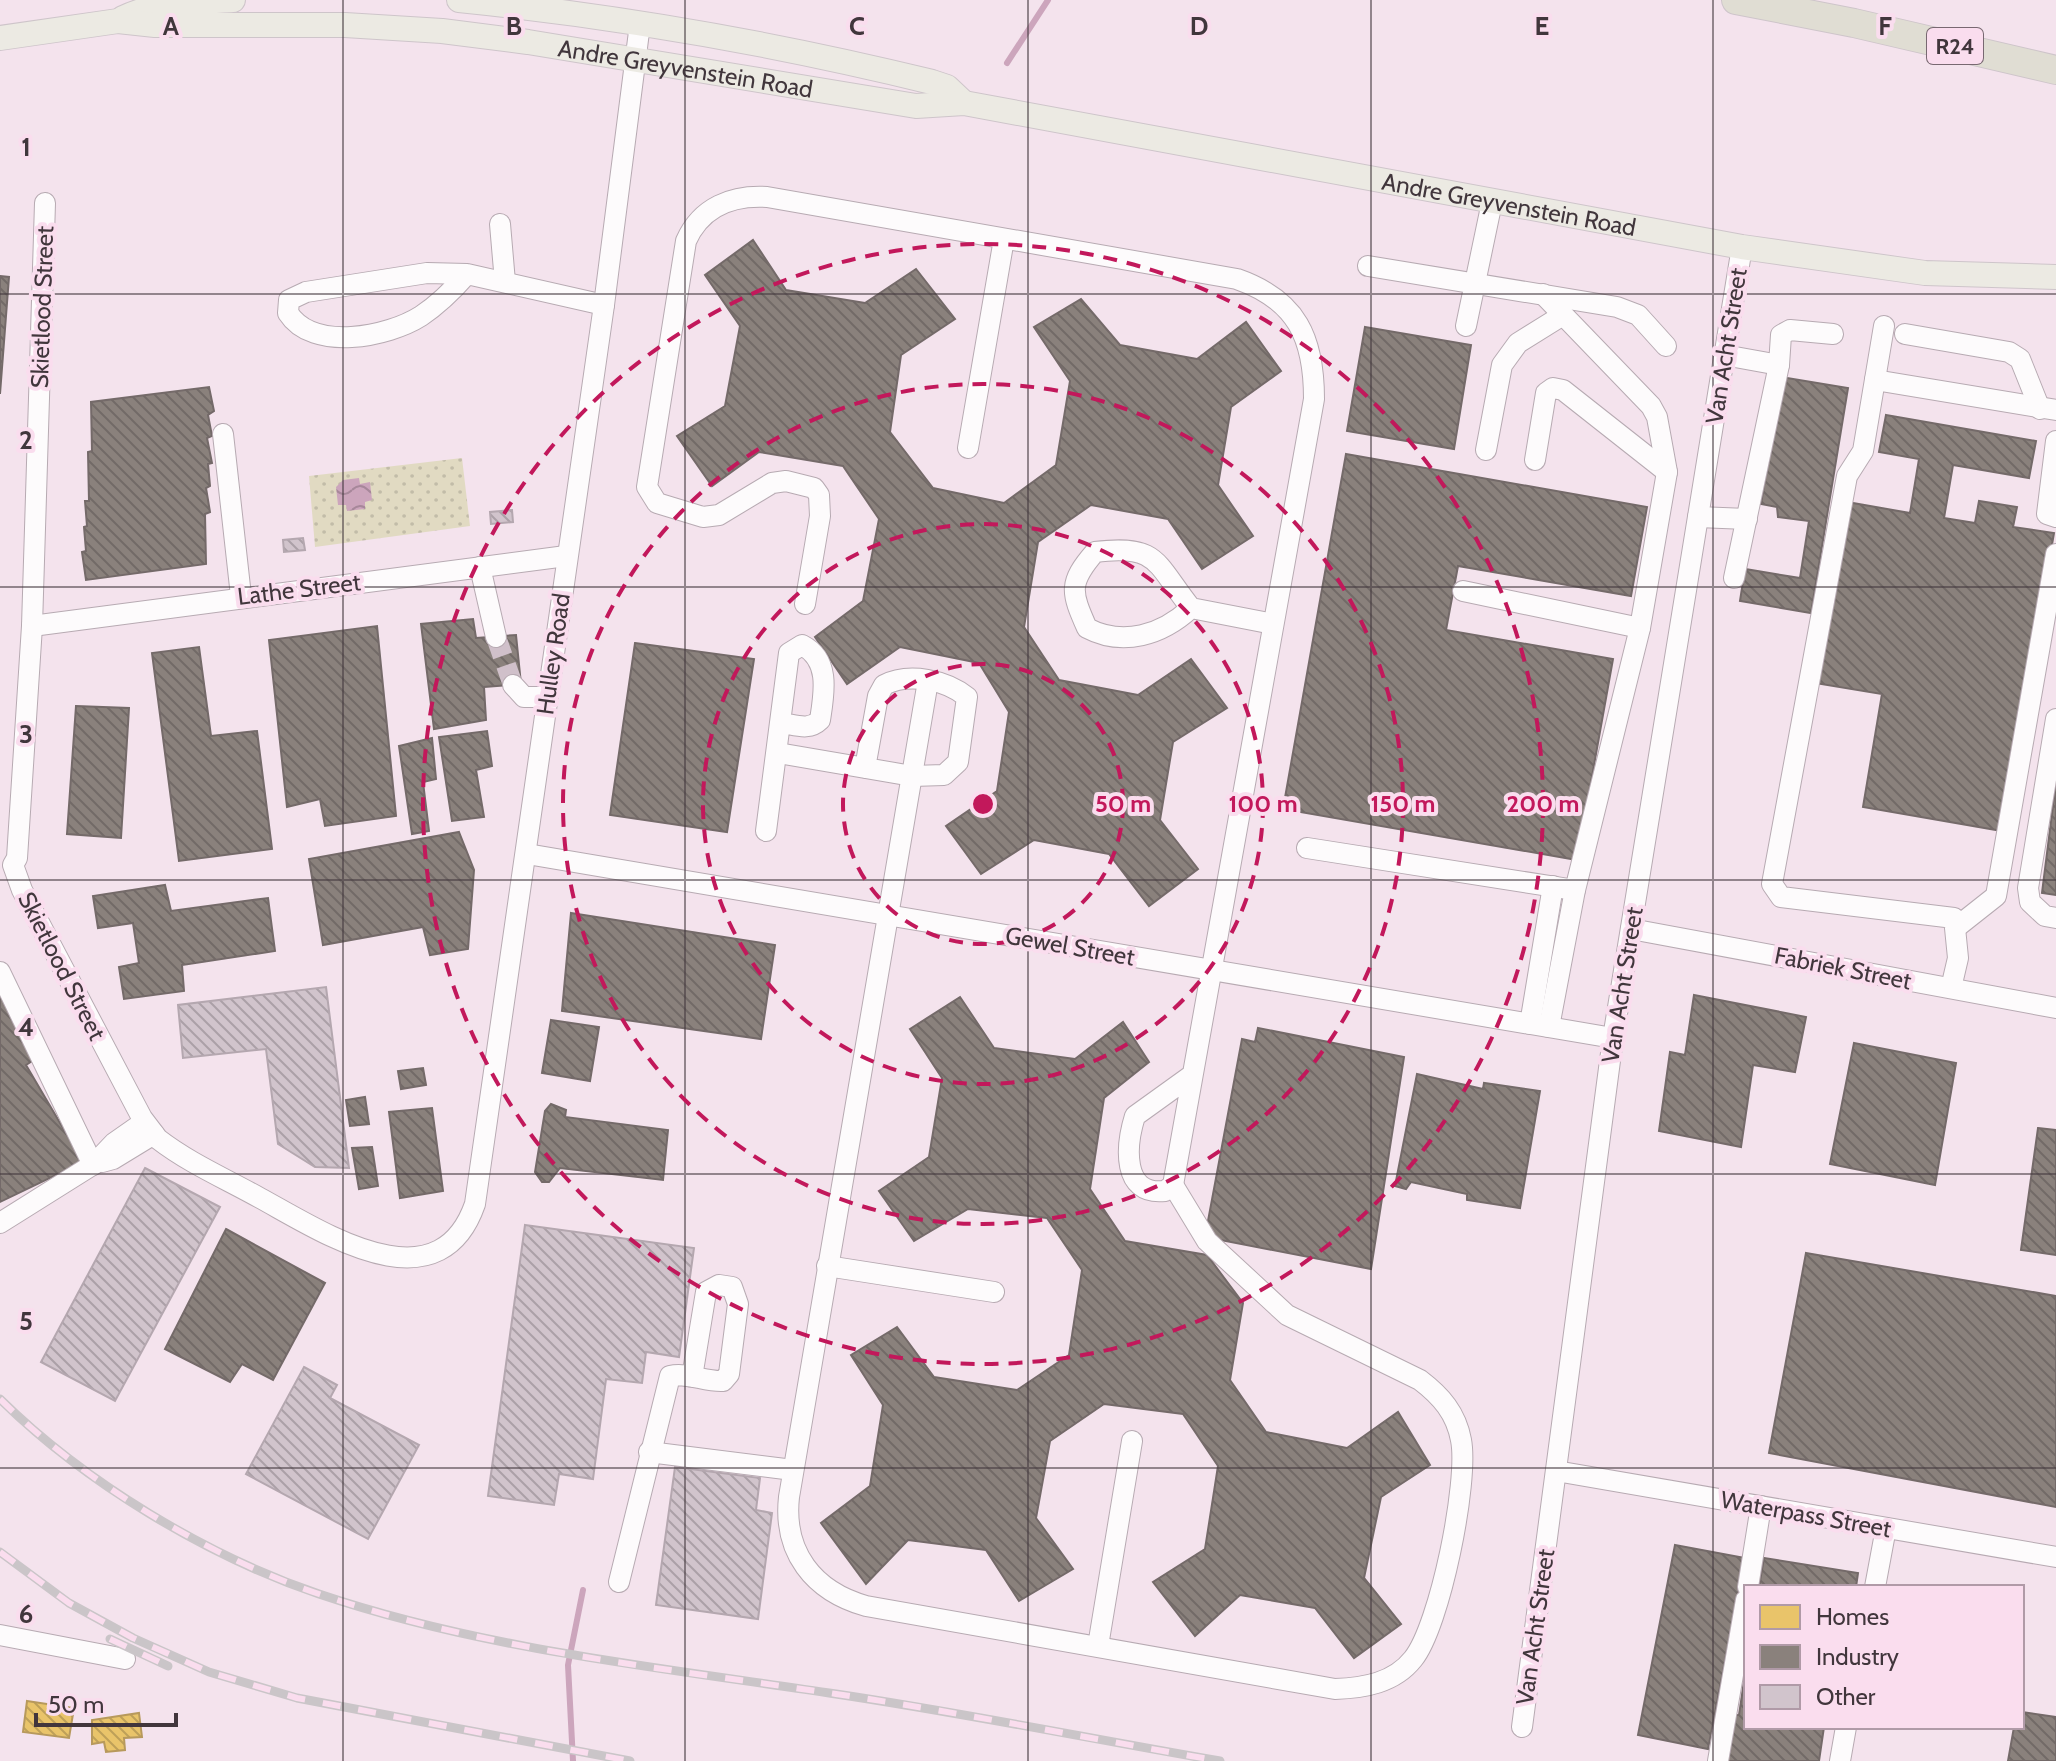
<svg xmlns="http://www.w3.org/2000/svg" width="2056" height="1761" viewBox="0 0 2056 1761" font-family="Cabin,sans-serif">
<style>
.green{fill:url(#green-dots)}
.water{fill:url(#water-waves)}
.homes{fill:url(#homes-back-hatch);stroke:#b7995c;stroke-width:2}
.industry{fill:url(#industry-back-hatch);stroke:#746a69;stroke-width:2}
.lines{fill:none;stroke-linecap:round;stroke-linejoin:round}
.stream{stroke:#cca5bc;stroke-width:6}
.building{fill:url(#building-back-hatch);stroke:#b4a7af;stroke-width:2}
.minor-tunnel{stroke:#d0c0ca;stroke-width:20;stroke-dasharray:20 10;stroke-linecap:butt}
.minor-casing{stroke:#b7aab2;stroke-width:22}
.major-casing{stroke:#cec5ca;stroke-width:26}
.highway-casing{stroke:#cec5ca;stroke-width:30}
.minor{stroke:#fdfbfc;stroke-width:20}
.major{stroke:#eceae3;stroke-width:24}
.highway{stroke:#e0ddd3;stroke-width:28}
.rail-casing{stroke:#cac5c8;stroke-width:9}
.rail{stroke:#faddee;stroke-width:6;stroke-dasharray:18;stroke-linecap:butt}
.grid{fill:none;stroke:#41363c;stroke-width:2;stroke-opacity:0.55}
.ring{fill:none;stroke:#c2185b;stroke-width:4;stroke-dasharray:14 10}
.labels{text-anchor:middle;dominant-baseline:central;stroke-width:8;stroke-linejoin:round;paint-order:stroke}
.shield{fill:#faddee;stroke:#786871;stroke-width:2}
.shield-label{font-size:22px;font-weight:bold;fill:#41363c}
.street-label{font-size:24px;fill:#41363c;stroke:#faddee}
.grid-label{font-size:26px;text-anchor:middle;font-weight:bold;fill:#41363c;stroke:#faddee;stroke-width:8;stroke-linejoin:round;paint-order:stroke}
.centre{fill:#c2185b;stroke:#faddee;stroke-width:4}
.ring-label{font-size:24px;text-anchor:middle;font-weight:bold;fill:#c2185b;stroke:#faddee;stroke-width:8;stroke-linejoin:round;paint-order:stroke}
</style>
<defs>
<pattern id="green-dots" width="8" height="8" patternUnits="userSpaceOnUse" patternTransform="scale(2)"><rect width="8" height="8" fill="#e1dac2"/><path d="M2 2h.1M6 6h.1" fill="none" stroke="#c2bca8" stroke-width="1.8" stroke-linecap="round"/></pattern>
<pattern id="water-waves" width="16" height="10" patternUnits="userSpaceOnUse" patternTransform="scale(2)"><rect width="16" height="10" fill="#cca5bc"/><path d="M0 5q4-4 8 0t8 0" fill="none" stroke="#a7879a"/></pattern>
<pattern id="homes-back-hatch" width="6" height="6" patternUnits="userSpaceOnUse" patternTransform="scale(2)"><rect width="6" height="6" fill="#e9c46a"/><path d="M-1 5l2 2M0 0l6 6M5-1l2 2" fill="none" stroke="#bea058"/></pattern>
<pattern id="industry-back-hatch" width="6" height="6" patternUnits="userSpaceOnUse" patternTransform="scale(2)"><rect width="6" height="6" fill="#8a817c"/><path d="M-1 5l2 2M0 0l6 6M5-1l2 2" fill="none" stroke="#726a67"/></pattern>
<pattern id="building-back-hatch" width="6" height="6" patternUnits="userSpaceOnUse" patternTransform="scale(2)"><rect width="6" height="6" fill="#d1c4cc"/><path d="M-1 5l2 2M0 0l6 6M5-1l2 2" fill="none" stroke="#aba0a7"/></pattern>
</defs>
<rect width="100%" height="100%" fill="#f4e3ed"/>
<!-- green -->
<polygon class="green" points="462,458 470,526 315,547 309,476"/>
<!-- water -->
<polygon class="water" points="359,478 360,484 370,482 372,500 365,502 365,509 347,511 346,505 338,505 336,487 343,480"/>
<!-- homes -->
<g class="homes">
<polygon points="27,1701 74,1708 69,1738 23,1732"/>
<polygon points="139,1713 142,1737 124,1738 125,1750 106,1752 104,1742 92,1744 92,1720"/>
</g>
<!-- industry -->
<g class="industry">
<polygon points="753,240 786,290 865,303 916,269 955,319 901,355 890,432 933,488 1004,503 1056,465 1070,381 1034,327 1081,299 1120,345 1197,359 1246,322 1281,371 1231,407 1218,485 1253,536 1202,569 1168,519 1091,505 1038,542 1024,627 1059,680 1138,695 1191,659 1227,708 1173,742 1160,820 1198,869 1149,906 1109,854 1034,840 981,874 946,826 997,791 1009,712 979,663 900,647 847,684 815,637 863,601 879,519 843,466 759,452 712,486 677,436 725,406 740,326 705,275"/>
<polygon points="0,276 9,277 0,394"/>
<polygon points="1365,327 1471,345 1454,449 1347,431"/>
<polygon points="1781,377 1848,388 1811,613 1740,601 1745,569 1800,578 1809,521 1778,517 1777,507 1761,504"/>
<polygon points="209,387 214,411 208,415 212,436 207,438 212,463 208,464 210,486 206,488 210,512 205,514 206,564 86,580 82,552 86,551 84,527 87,526 85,501 89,501 88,452 92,451 91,402"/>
<polygon points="1886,415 2036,441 2029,478 1953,465 1944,518 1975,523 1979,501 2017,507 2013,527 2054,533 2002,831 1863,807 1882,694 1815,683 1847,502 1910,513 1919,459 1879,452"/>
<polygon points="1346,454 1647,507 1631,596 1458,566 1446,630 1613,659 1577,860 1283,809"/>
<polygon points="473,619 476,638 516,635 521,684 484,687 486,720 434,729 421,624"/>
<polygon points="377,626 396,816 325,826 320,799 287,807 269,640"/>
<polygon points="635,643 754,659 727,832 610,815"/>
<polygon points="199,647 211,736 257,731 272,849 179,861 152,653"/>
<polygon points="76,706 129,708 121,838 67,834"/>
<polygon points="487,731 492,766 476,770 484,817 452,821 439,737"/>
<polygon points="432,738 436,779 423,782 429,831 412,834 399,746"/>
<polygon points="2056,782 2056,895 2042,893"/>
<polygon points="459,832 474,870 468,949 430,955 423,927 323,945 309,859"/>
<polygon points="165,885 171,911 268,898 275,951 182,965 184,991 124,999 119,967 139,963 133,923 98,928 93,896"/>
<polygon points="571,913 775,945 761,1039 562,1011"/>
<polygon points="0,995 37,1058 26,1065 83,1162 0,1202"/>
<polygon points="1694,995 1806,1017 1795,1072 1753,1065 1741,1147 1659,1131 1670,1052 1685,1055"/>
<polygon points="960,997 994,1048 1075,1059 1123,1022 1149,1062 1104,1098 1090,1189 1125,1241 1207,1255 1243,1303 1230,1380 1266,1432 1347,1448 1398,1412 1430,1465 1381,1497 1364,1578 1401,1624 1354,1658 1315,1608 1240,1595 1195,1636 1153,1582 1205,1549 1218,1466 1183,1414 1104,1404 1050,1441 1036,1518 1073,1569 1019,1601 986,1550 908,1540 866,1584 821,1523 870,1486 883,1405 851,1355 897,1327 934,1377 1017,1390 1069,1355 1082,1270 1047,1218 968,1209 914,1241 879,1191 929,1157 942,1078 910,1029"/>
<polygon points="551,1020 599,1027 590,1081 542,1073"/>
<polygon points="1258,1028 1404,1057 1371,1269 1205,1237 1242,1039 1255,1042"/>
<polygon points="1854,1043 1956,1063 1935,1185 1830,1164"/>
<polygon points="423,1068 426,1085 401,1089 398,1071"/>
<polygon points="1417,1074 1483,1089 1484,1083 1540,1091 1520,1208 1467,1200 1467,1194 1411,1182 1406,1189 1395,1186"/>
<polygon points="365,1097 369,1124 350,1126 346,1100"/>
<polygon points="551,1104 566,1110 565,1117 668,1130 663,1180 560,1168 549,1182 542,1182 535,1172 545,1111"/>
<polygon points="432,1108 443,1191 400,1198 389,1112"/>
<polygon points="2038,1128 2056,1130 2056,1255 2021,1250"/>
<polygon points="372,1147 378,1186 359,1189 352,1148"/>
<polygon points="226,1229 325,1283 273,1380 242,1364 230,1382 165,1349"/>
<polygon points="1806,1253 2056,1296 2056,1507 1769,1453"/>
<polygon points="1675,1545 1745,1558 1708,1749 1638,1735"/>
<polygon points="1764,1558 1858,1573 1856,1587 1759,1587"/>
<polygon points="1746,1668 1746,1727 1824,1727 1819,1761 1723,1761 1730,1715 1739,1715"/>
<polygon points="2022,1712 2056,1717 2056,1761 2008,1761 2014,1727 2022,1727"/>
</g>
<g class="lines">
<!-- stream -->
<g class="stream">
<polyline points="1007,63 1048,0"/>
<polyline points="573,1761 568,1665 583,1590"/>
</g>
</g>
<!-- building -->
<g class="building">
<polygon points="512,510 513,522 491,524 490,512"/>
<polygon points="303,538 305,550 284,552 283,540"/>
<polygon points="326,987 349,1168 315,1167 278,1144 266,1049 183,1058 178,1005"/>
<polygon points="145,1168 220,1207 115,1401 41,1362"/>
<polygon points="525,1225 694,1248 679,1357 646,1352 642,1383 606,1379 593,1479 559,1474 554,1505 488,1496"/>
<polygon points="304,1367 337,1385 330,1398 419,1445 368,1539 246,1474"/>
<polygon points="675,1467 760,1478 756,1510 772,1513 758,1619 656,1605"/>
</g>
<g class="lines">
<!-- minor-tunnel -->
<polyline class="minor-tunnel" points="496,637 513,685"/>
<!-- minor casing -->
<g class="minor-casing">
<g id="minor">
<path d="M 45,203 L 32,626 L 17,858 L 13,865 L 22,890 L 142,1118 L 158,1139 C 189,1163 226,1179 260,1198 C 321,1231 438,1310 475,1204 L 604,305 L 640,24"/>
<polyline points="500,224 505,282"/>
<polyline points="1368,266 1617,307 1638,315 1666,346"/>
<path d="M 467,274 L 427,273 L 306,292 L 289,300 L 288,313 C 313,352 388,337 421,316 C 439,304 453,290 467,274 L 604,305"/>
<polyline points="1543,294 1651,406 1657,417 1667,472 1640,628 1575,890 1549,1027"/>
<polyline points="1466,326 1492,202"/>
<polyline points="1884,326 1863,451 1847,476 1772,884 1781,897 1954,918 1958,958 1951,988"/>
<polyline points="1905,334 2009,352 2020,359 2040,409"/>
<polyline points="1724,355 1779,365"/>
<polyline points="1875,380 2056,410"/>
<polyline points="223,434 241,596"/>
<polyline points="2056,441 2047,514 2056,517"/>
<polyline points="968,448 1004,239"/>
<polyline points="1486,450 1502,365 1518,343 1563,315"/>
<polyline points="1535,460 1546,393 1553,388 1563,390 1667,472"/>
<polyline points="1698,517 1747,519"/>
<polyline points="480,567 496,637"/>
<polyline points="1734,578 1779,365 1781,335 1790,330 1833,334"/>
<polyline points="1463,591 1640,628"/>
<path d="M 805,604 L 820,516 L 819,495 L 814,488 L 786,481 L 772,483 L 719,515 L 703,517 L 657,503 L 647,487 L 686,241 C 701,207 732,195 767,197 L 1237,279 C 1297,300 1314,338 1314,399 L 1173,1185 L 1165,1191 C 1121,1196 1126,1145 1135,1116 L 1192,1075"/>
<path d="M 1191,608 C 1162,635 1123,647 1087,628 C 1071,592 1068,583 1095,552 C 1159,544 1155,563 1191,608 L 1273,624"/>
<polyline points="32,626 566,556"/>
<path d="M 928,681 L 789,1497 C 783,1552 813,1591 866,1606 L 1335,1689 C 1364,1688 1394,1683 1413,1659 C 1440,1626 1469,1481 1461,1440 C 1456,1413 1441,1396 1420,1380 L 1287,1315 L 1207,1241 L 1173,1185"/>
<polyline points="513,685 524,697 547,697"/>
<polyline points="2056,719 2028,888 2030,902 2045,916 2056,918"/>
<path d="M 778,753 L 912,776 L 944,775 L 958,762 L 967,697 C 946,680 909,672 884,685 L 878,696 L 865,768"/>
<path d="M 766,831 L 789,653 L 802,645 C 831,660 824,694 820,720 C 809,731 796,725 782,723"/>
<polyline points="1307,848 1575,890"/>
<polyline points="527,854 1613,1038"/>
<polyline points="1958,926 1996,896 2056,554"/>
<polyline points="1631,929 2056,1008"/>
<polyline points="0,972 93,1165"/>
<polyline points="1530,1024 1553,886"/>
<polyline points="102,1162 113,1159 154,1134"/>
<polyline points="0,1223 94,1164 114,1143 144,1122"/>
<polyline points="827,1266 994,1292"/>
<polyline points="649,1452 793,1470"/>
<polyline points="1556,1471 2056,1557"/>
<path d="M 619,1582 L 670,1376 C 687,1372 705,1382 723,1381 L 729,1374 L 738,1304 L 732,1287 L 719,1285 L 706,1292 L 692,1377"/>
<polyline points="1748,1587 1761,1506"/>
<polyline points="1875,1587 1886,1528"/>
<polyline points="0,1635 125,1659"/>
<polyline points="1098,1646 1132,1441"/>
<polyline points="1522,1727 1613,1038 1742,247"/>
<polyline points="1718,1761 1746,1600"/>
<polyline points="1840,1761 1846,1727"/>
</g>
</g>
<!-- major casing -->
<g class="major-casing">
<g id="major">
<path d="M 459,0 C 617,16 777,44 932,82 L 947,87 L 964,103"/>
<path d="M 123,18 C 156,2 197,2 233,0"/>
<path id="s1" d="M 0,38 L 118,21 L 155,25 L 345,25 L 442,31 L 528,42 L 916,106 L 964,103 L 1742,247 L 1925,273 L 2056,277"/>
</g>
</g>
<!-- highway casing -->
<g class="highway-casing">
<polyline id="highway" points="1736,0 1854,23 2056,70"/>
</g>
<!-- minor -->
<use href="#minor" class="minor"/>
<!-- major -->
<use href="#major" class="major"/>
<!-- highway -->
<use href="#highway" class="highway"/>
<!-- rail casing -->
<g class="rail-casing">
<g id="rail">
<path d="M 0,1399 C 84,1482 207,1556 319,1594 C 485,1650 664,1668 836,1694 C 964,1713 1092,1739 1220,1761"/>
<polyline points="0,1552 69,1603 133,1638 209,1672 297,1698 630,1761"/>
<polyline points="110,1639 168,1666"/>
</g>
</g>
<!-- rail -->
<use href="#rail" class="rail"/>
</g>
<!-- grid -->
<path class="grid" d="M 343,0 L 343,1761M 685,0 L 685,1761M 1028,0 L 1028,1761M 1371,0 L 1371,1761M 1713,0 L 1713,1761M 0,294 L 2056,294M 0,587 L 2056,587M 0,880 L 2056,880M 0,1174 L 2056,1174M 0,1468 L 2056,1468"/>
<!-- distance rings -->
<g class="ring">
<circle cx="983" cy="804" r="140"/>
<circle cx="983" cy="804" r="280"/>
<circle cx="983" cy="804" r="420"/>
<circle cx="983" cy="804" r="560"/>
</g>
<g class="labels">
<!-- shield labels -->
<rect class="shield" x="1927" y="28" width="56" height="36" rx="6"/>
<g class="shield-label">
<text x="1955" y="46">R24</text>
</g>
<!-- street labels -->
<g class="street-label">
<text stroke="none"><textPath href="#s1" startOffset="690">Andre Greyvenstein Road</textPath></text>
<text stroke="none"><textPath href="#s1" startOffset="1526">Andre Greyvenstein Road</textPath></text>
<text transform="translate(42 307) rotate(-88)">Skietlood Street</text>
<text transform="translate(1726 346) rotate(-81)">Van Acht Street</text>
<text transform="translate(299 589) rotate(-7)">Lathe Street</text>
<text transform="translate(553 654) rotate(-82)">Hulley Road</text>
<text transform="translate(1070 946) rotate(10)">Gewel Street</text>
<text transform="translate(62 966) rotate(63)">Skietlood Street</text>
<text transform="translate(1843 968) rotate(11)">Fabriek Street</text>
<text transform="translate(1622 985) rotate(-81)">Van Acht Street</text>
<text transform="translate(1806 1514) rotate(10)">Waterpass Street</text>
<text transform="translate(1535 1627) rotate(-82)">Van Acht Street</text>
</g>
</g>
<g class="grid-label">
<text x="171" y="35">A</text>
<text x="514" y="35">B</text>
<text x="857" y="35">C</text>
<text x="1199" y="35">D</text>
<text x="1542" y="35">E</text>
<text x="1885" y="35">F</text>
<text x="26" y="156">1</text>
<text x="26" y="449">2</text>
<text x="26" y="743">3</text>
<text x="26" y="1036">4</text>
<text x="26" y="1330">5</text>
<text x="26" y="1623">6</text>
</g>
<circle cx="983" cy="804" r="12" class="centre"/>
<g class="ring-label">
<text x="1123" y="812">50 m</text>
<text x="1263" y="812">100 m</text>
<text x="1403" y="812">150 m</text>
<text x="1543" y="812">200 m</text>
</g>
<!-- legend -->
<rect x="1744" y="1585" width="280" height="144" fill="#faddee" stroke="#b09aa7" stroke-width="2"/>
<rect x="1760" y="1605" width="40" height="24" fill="#e9c46a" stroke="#b09aa7" stroke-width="2"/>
<text x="1816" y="1625" font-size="24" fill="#41363c">Homes</text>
<rect x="1760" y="1645" width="40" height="24" fill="#8a817c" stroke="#b09aa7" stroke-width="2"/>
<text x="1816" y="1665" font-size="24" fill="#41363c">Industry</text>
<rect x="1760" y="1685" width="40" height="24" fill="#d1c4cc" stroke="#b09aa7" stroke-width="2"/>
<text x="1816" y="1705" font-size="24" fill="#41363c">Other</text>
<!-- scale -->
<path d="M36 1713v12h140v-12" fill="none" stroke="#41363c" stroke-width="4"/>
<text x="48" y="1713" font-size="24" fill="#41363c" stroke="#faddee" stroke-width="6" paint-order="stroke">50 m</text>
</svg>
